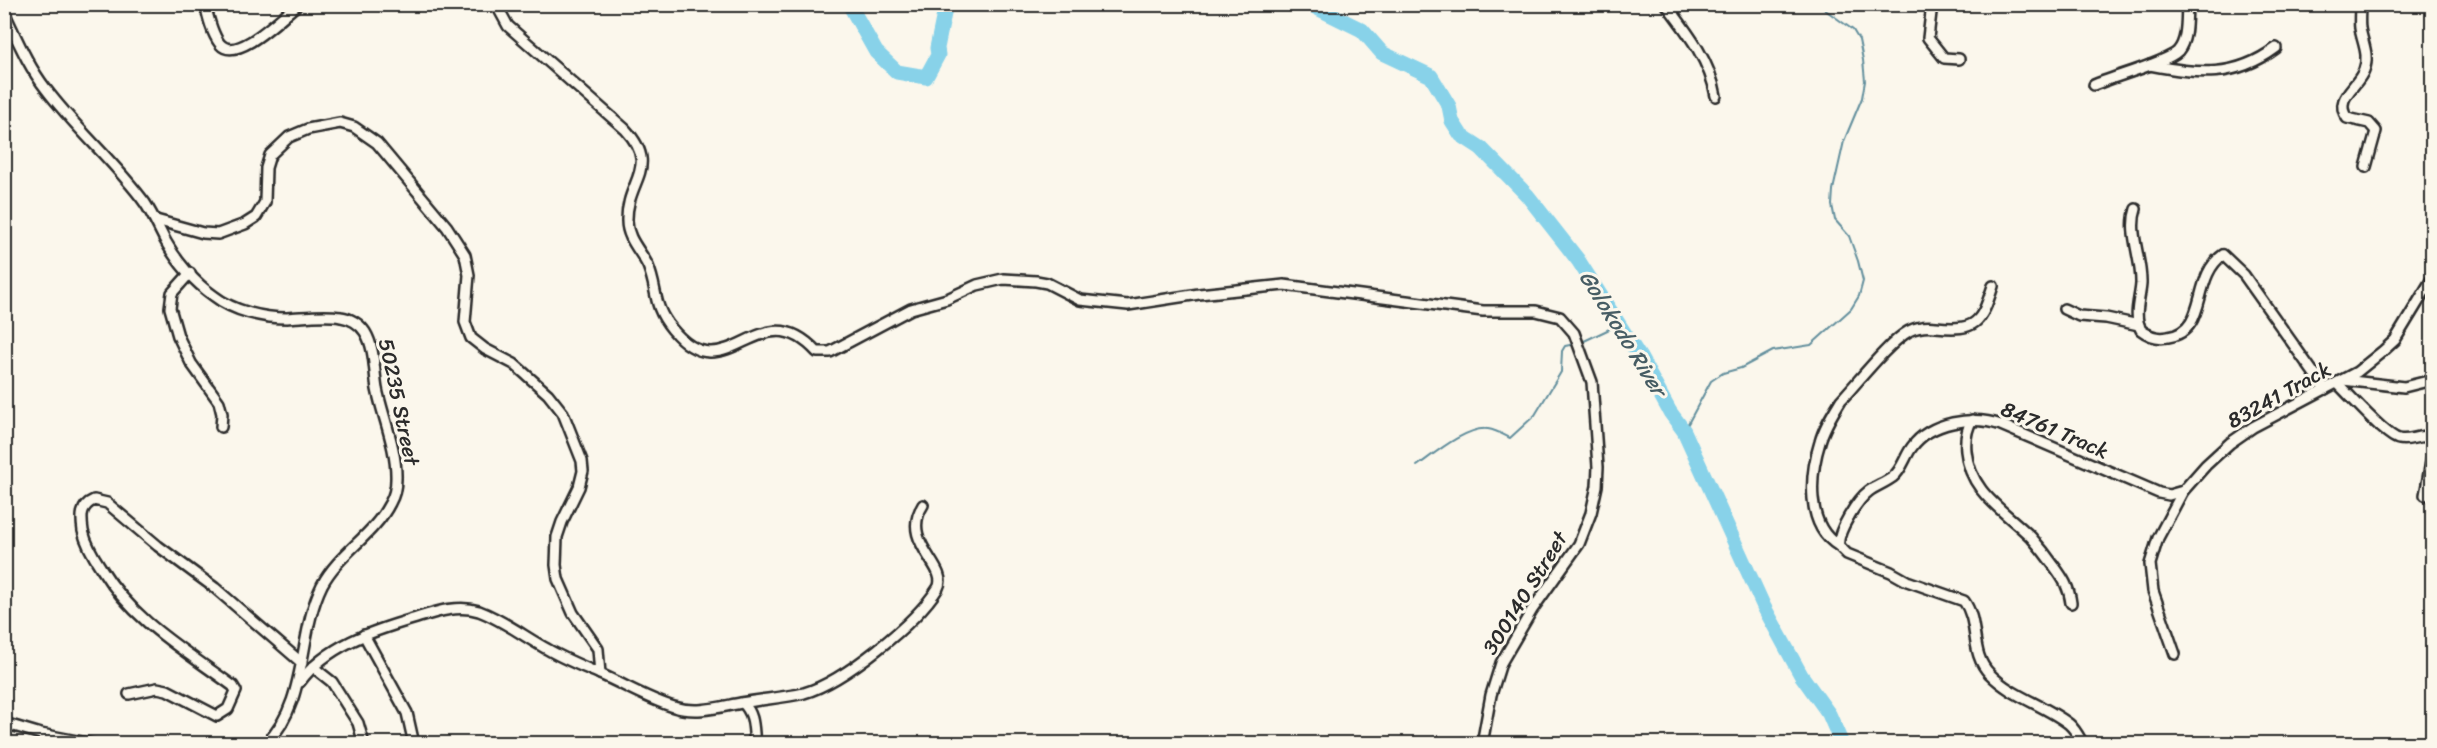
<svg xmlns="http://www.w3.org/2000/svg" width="2437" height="748" viewBox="0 0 2437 748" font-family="Sriracha,sans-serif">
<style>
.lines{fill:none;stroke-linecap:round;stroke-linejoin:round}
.stream{stroke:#638f9d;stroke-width:2}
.river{stroke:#88d2e9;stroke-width:15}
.minor-casing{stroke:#2b2b2b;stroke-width:14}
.minor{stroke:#fbf7ec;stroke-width:9}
.labels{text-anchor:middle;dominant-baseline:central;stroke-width:6;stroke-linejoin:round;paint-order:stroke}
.street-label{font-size:21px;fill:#2b2b2b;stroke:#fbf7ec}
.water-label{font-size:22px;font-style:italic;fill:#475d64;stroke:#fbf7ec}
</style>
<rect width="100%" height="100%" fill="#fbf7ec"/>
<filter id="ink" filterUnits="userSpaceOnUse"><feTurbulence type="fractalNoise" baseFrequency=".0167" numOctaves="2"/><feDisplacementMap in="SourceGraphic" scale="12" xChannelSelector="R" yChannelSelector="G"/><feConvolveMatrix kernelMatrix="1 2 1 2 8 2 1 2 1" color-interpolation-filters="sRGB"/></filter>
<g filter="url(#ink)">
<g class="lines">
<!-- stream -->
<g class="stream">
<polyline points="1580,343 1620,324"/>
<polyline points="1684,431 1711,381 1723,373 1741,368 1773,351 1811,345 1851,309 1859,296 1863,281 1858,261 1849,236 1835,220 1832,205 1833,190 1844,141 1862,98 1865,81 1863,60 1859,40 1853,30 1817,4"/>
<path d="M 1417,466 C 1434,454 1467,426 1488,429 C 1496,430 1504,435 1510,438 L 1535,415 L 1561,372 L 1562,351 L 1565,346 L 1575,344"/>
</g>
<!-- river -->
<g class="river">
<polyline points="849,4 876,52 897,72 926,77 938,55 937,48 946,4"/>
<polyline points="1309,4 1362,30 1382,53 1431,76 1449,106 1452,121 1461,135 1481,148 1527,195 1578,260 1641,359 1670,412 1684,431 1764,607 1801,675 1829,714 1842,744"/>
</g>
<!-- minor casing -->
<g class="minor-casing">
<g id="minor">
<path d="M 205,4 C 208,17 212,34 220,44 C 237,64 283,15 298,4"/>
<path d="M 496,4 L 508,26 L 625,129 C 661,168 626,180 627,221 C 627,239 641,251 648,266 C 658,290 652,305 672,329 C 727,396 759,289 817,352 L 830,352 L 911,309 L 947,299 L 977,285 L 1003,279 L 1036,281 L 1047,283 L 1080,300 L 1128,305 L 1199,294 L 1284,285 L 1483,311 L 1536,311 L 1560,317 L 1574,333 L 1592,382 L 1598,467 L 1597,486 L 1591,513 L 1579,544 L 1532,610 L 1501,663 L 1491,695 L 1482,744"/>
<path d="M 1666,4 C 1688,33 1710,61 1716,96"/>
<polyline points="1932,4 1928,38 1944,58 1959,59"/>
<path d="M 2360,4 C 2360,12 2359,21 2360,28 C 2362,42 2370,55 2364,70 C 2358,87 2333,98 2347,118 L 2369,123 L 2376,131 L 2366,167"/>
<path d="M 4,12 C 17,39 28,66 46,89 C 76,129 115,162 145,203 C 153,215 159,229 166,242 C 177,262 195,283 214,296 C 233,311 263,318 287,318 C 305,317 324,314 341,317 C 350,318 360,324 365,332 C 375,348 374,371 377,389 C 383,418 397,449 396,479 C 396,487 394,496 390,503 C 374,535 339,553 322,585 C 297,636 309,700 266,744"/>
<path d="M 2150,65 C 2199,74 2234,79 2276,48"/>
<path d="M 2094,85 C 2112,77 2168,62 2178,51 C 2188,39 2186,19 2187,4"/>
<path d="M 2136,209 C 2128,232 2142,259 2141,284 C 2140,299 2133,315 2141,330 C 2150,337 2158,339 2168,337 C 2209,331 2191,277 2223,255 L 2244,275 L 2325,389"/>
<polyline points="156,220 203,233 218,234 245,224 256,217 265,202 266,168 270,155 289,137 308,129 340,123 354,127 377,143 447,227 465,255 469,275 465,322 471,338 485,349 514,364 548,394 563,413 582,461 583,471 579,487 562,522 557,537 556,565 558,579 573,613 598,649 600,674"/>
<polyline points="190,273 172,293 170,308 178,336 191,363 219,402 222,414 221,427"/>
<polyline points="2064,309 2079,316 2106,318 2139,325"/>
<polyline points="2343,380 2404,387 2432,380"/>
<path d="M 2337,383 C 2350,395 2385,436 2399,439 C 2410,442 2421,433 2431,438 L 2432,456 L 2425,495"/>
<path d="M 1972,420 C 1966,430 1965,440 1966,451 C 1970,493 2004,510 2031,537 C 2039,546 2047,556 2054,566 C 2063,578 2069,587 2071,603"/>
<path d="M 1839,546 C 1805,526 1810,474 1820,442 C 1824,427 1833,413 1841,400 C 1858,382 1889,342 1909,331 C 1917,327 1927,326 1936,327 C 1977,331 1981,323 1993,286"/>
<polyline points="364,635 407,713 414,744"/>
<polyline points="2175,654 2153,591 2150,564 2158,538 2183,491 2206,465 2230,443 2253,427 2357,372 2383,351 2395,340 2432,279"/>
<polyline points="313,667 332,682 358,723 364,744"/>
<path d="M 300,682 C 326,646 372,631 413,619 C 433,613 457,604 479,611 C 503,620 525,637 547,649 C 564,659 582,666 600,674 C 625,685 648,699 674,707 C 697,714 719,707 741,703 C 762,699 783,698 804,693 C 843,682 916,623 938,588 C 950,567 899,542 923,505"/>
<path d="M 129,694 L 157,688 L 167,690 L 217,716 L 228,709 L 236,691 L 233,686 C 183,649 134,622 101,568 C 93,556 86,544 83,531 C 81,517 80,506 94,500 L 107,503 L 158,546 L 215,588 L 302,663"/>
<path d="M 743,703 C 755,715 753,728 755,744"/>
<polyline points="4,723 41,734 93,744"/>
<path d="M 2083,744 C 2079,737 2075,729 2069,724 C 2045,705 2012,697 1990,674 C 1969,653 1980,623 1964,601 L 1907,581 L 1891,572 L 1847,554 L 1839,546 C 1836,533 1858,499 1869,491 C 1876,486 1885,483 1893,477 C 1902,470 1905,456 1912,447 C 1930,422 1973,415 2001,425 L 2159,493 L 2169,495 L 2183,491"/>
</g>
</g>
<!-- minor -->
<use href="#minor" class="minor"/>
</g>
</g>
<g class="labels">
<!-- street labels -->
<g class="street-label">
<text transform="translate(2279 395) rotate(-29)">83241 Track</text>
<text transform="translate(399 402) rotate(78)">50235 Street</text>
<text transform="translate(2055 430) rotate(23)">84761 Track</text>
<text transform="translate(1525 593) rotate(-58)">300140 Street</text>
</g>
<!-- water labels -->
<g class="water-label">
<text transform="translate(1623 333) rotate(58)">Golokodo River</text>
</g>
</g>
<!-- margin -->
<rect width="2437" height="748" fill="none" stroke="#fbf7ec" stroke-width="24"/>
<rect x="12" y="12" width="2413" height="724" fill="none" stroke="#2b2b2b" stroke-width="2" filter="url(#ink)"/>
</svg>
